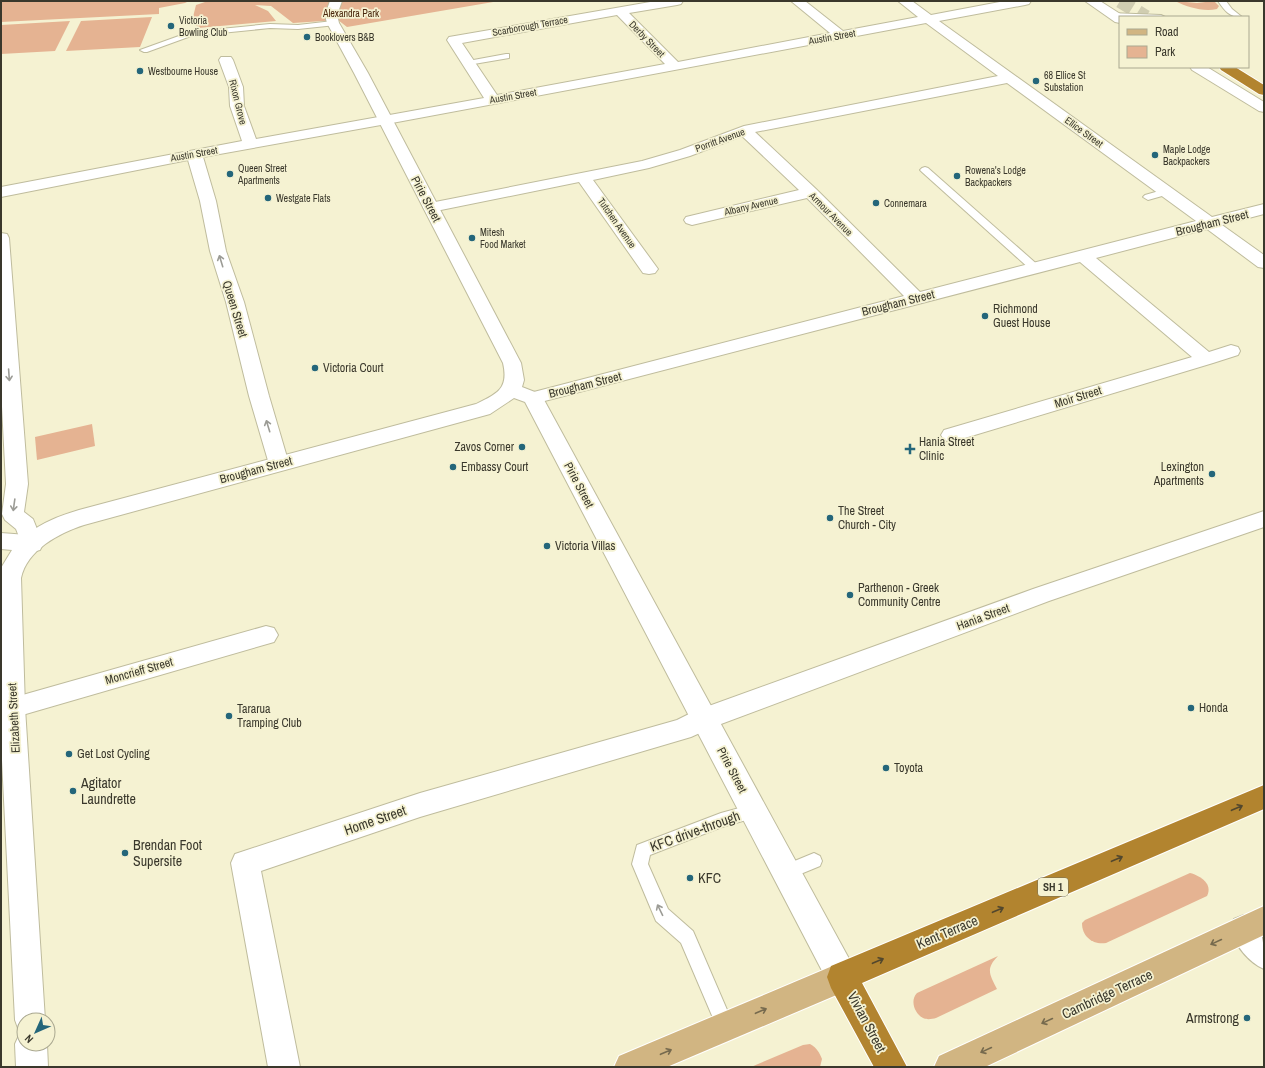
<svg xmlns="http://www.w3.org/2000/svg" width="1265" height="1068" viewBox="0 0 1265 1068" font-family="'Archivo Narrow',sans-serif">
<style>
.green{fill:#e5b392}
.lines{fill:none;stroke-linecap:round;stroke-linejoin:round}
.highway-tunnel{stroke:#d0cdb1;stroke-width:14;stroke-dasharray:14 7;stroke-linecap:butt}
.lane-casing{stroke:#bfbc9d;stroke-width:2}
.street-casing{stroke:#bfbc9d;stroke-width:2}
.secondary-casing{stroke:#bfbc9d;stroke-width:2}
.primary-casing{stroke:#fff;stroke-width:2}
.highway-casing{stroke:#fff;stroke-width:2}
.lane{fill:#fff;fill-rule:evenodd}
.street{fill:#fff;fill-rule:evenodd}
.secondary{fill:#fff;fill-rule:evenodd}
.primary{fill:#d1b582;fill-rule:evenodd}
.highway{fill:#b2842f;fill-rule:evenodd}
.oneway{stroke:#9c9c96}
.oneway2{stroke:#52472d}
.oneway3{stroke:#766a4e}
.poi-dot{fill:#24667a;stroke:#f5f2d2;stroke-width:1.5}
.labels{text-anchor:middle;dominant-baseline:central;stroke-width:3.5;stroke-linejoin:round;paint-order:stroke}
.far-park-label{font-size:10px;fill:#4a270d;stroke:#f5f2d2}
.far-poi-label{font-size:10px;fill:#3a382c;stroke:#f5f2d2;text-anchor:start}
.far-street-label{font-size:10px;fill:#3a382c;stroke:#f5f2d2}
.shield{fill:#f5f2d2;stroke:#72705e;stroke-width:1}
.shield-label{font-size:11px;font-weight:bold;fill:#3a382c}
.street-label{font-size:12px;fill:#3a382c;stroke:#f5f2d2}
.poi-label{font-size:12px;fill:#3a382c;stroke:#f5f2d2;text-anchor:start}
.near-poi-label{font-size:14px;fill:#3a382c;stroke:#f5f2d2;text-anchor:start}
.near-street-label{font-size:14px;fill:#3a382c;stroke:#f5f2d2}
</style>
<rect width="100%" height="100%" fill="#f5f2d2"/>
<!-- green -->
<g class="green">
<polygon points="1,1 189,1 185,3 159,8 159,14 1,22"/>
<polygon points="208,1 499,1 347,27 338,20 293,23 271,6 255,5 268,11 276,21 198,28 192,21 196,5"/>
<path d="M 1175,1 L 1197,3 L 1214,1 L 1219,6 L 1217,9 C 1203,12 1187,7 1175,1 Z"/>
<polygon points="152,17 140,47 66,51 81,21"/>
<polygon points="70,21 55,51 1,54 1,25"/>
<polygon points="92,424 95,446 37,460 35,437"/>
<path d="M 1190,873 C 1201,876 1213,884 1207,896 L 1106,943 C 1093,945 1082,937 1082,923 L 1085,920 Z"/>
<path d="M 998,956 C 985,969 990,975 997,989 L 936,1018 C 932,1019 927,1020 923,1018 C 914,1013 910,1000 917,993 Z"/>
<path d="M 810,1044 C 817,1048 819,1052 822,1059 L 820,1067 L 751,1067 L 803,1045 Z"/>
</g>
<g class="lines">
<!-- highway-tunnel -->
<polyline class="highway-tunnel" points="1120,1 1146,17"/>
<!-- lane casing -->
<g class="lane-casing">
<g id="lane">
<path d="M 1218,1 L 1226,1 L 1232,9 L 1242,17 C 1229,17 1225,11 1218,1 Z"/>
<polygon points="1110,13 1161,15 1165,17 1110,17"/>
<polygon points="333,21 336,21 336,25 298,29 270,28 191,36 147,52 144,52 140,50 190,32 270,24 298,25"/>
<polygon points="506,54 509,54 509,58 468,65 464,63 468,61"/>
<polygon points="925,167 928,168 1039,266 1040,268 1039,270 1031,270 922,172 920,170 922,168"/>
<polygon points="1166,189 1171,192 1169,194 1148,200 1143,197 1145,195"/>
<polygon points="754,804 760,806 762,811 760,816 722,827 650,855 648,864 668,909 693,931 734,1026 731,1032 725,1035 719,1032 681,943 656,921 632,864 637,845 721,813"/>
<polygon points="814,853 820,856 822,861 820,866 786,880 780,877 778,872 780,867"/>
</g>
</g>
<!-- street casing -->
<g class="street-casing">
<g id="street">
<path d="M 656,1 L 683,1 L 681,4 L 677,5 L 629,13 L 678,62 L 830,33 L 791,1 L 805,1 L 843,31 L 918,17 L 898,1 L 912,1 L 931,15 L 1005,1 L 1031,1 L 1029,4 L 1025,5 L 939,21 L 1212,217 L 1264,204 L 1264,214 L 1222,225 L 1264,255 L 1264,268 L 1258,267 L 1207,229 L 1096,258 L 1209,352 L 1231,345 L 1238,347 L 1240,351 L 1238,355 L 1213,363 L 958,440 L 951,442 L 944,440 L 941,435 L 944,430 L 1192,357 L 1080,262 L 533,404 L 526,402 L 523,398 L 526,394 L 904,296 L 807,198 L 692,225 L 686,223 L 684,220 L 686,217 L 799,190 L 742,136 L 690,156 L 649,168 L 593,180 L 658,269 L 655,273 L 649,274 L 643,273 L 579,182 L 431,212 L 425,210 L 423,207 L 425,204 L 642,161 L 680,150 L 744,126 L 998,76 L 926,23 L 392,123 L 203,157 L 216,201 L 226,251 L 244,302 L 269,396 L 289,464 L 286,469 L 279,471 L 272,469 L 269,464 L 249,396 L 226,302 L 210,251 L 200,201 L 188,160 L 1,197 L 1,187 L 242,141 L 230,106 L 229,87 L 219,60 L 221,57 L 231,57 L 233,60 L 243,87 L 244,106 L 256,139 L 484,98 L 447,40 L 449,37 ZM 617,15 L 665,64 L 497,95 L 462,43 ZM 1007,83 L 1196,221 L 920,292 L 816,189 L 755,132 Z"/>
<polygon points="1085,1 1100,1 1125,17 1120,17 1120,23 1115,22"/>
<polygon points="1190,67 1207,67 1264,102 1264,112 1259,111 1192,70"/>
<polygon points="1,233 7,234 9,238 28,484 24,512 33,519 43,544 40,550 32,552 24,550 16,529 5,520 2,514 6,484 1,387"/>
<polygon points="1264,511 1264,527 1049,601 713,727 691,737 420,817 261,871 300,1067 268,1067 231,863 235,854 420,793 677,720 695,711 1033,589"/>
<path d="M 266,626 L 274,628 L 278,635 L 274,642 L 12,718 L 3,715 C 0,710 0,706 3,701 L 12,698 Z"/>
<path d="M 1244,915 C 1265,926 1264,944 1264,969 C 1248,962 1236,945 1229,929 L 1234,919 Z"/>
</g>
</g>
<!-- secondary casing -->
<g class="secondary-casing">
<path id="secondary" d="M 330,1 L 342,1 L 337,15 L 339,23 L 368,73 L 521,363 L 524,380 L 522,387 L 540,394 L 543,398 L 853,966 L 857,977 L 853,988 L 842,992 L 831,988 L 525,402 L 514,398 L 490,414 L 84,525 C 59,533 27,550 21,578 L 25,708 L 45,1020 L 24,1020 L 24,1044 L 47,1044 L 48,1067 L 16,1067 L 15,1044 L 20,1033 L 22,1032 L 19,1031 L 15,1020 L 1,740 L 1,568 L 12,550 L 1,549 L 1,533 L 27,535 C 42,522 60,516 79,510 L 476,404 C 497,394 509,389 503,363 L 354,73 L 327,23 L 325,15 Z"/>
</g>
<!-- primary casing -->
<g class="primary-casing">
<g id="primary">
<polygon points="1264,906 1264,935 985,1067 934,1067 939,1056"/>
<polygon points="842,962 853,966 857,977 853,988 667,1067 614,1067 619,1056"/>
</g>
</g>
<!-- highway casing -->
<g class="highway-casing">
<g id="highway">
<polygon points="1219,67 1235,67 1264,85 1264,95 1259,94 1221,70"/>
<polygon points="1264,785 1264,809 862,983 907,1067 874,1067 831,988 827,977 831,966"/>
</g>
</g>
<!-- lane -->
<use href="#lane" class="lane"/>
<!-- street -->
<use href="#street" class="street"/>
<!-- secondary -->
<use href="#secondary" class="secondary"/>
<!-- primary -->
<use href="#primary" class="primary"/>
<!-- highway -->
<use href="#highway" class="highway"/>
</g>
<!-- one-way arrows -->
<defs><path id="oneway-shaft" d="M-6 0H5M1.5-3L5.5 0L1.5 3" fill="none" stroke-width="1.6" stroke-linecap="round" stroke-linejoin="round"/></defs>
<g class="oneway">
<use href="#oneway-shaft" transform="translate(221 261) rotate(-107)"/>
<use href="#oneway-shaft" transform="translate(9 375) rotate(86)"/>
<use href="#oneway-shaft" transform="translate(268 426) rotate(-107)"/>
<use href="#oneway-shaft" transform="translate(14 505) rotate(98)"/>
<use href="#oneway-shaft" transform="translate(660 910) rotate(-116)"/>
</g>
<g class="oneway2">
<use href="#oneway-shaft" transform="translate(1237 808) rotate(-23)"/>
<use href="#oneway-shaft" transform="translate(1117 859) rotate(-23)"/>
<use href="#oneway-shaft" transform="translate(998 910) rotate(-23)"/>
<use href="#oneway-shaft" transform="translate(878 961) rotate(-23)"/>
</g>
<g class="oneway3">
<use href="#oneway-shaft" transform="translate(1216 942) rotate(155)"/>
<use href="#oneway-shaft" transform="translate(761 1011) rotate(-23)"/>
<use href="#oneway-shaft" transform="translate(1047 1021) rotate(155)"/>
<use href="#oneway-shaft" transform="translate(986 1050) rotate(155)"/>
<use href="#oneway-shaft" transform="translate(666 1052) rotate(-23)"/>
</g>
<!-- markers -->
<g class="poi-dot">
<circle cx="171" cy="26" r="4"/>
<circle cx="307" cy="37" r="4"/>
<circle cx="140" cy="71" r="4"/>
<circle cx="1036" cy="81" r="4"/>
<circle cx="1155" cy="155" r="4"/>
<circle cx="230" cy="174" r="4"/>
<circle cx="957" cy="176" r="4"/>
<circle cx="268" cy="198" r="4"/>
<circle cx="876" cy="203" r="4"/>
<circle cx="472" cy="238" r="4"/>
<circle cx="985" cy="316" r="4"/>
<circle cx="315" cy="368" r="4"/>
<circle cx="522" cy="447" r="4"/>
<path d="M908 443h4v4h4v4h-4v4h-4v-4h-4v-4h4z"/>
<circle cx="453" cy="467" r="4"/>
<circle cx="1212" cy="474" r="4"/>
<circle cx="830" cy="518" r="4"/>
<circle cx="547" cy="546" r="4"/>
<circle cx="850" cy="595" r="4"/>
<circle cx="1191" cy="708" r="4"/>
<circle cx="229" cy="716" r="4"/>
<circle cx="69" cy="754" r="4"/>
<circle cx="886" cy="768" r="4"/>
<circle cx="73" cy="791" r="4"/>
<circle cx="125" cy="853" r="4"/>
<circle cx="690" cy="878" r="4"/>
<circle cx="1247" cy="1018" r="4"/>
</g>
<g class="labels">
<!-- far-park labels -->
<g class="far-park-label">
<text x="351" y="13">Alexandra Park</text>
</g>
<!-- far-poi labels -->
<g class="far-poi-label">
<text x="179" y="20">Victoria<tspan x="179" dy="12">Bowling Club</tspan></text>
<text x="315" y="37">Booklovers B&amp;B</text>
<text x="148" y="71">Westbourne House</text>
<text x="1044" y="75">68 Ellice St<tspan x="1044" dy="12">Substation</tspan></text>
<text x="1163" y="149">Maple Lodge<tspan x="1163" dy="12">Backpackers</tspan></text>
<text x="238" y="168">Queen Street<tspan x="238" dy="12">Apartments</tspan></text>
<text x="965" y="170">Rowena's Lodge<tspan x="965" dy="12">Backpackers</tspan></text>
<text x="276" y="198">Westgate Flats</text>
<text x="884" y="203">Connemara</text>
<text x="480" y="232">Mitesh<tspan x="480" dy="12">Food Market</tspan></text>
</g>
<!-- far-street labels -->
<g class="far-street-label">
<text transform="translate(530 26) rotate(-10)">Scarborough Terrace</text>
<text transform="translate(832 37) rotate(-10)">Austin Street</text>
<text transform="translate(647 39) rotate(46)">Derby Street</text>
<text transform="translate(513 96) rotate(-10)">Austin Street</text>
<text transform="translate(238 102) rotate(76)">Rixon Grove</text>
<text transform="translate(1084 132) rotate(36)">Ellice Street</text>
<text transform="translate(720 140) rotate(-20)">Porritt Avenue</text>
<text transform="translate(194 154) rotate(-10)">Austin Street</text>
<text transform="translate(751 206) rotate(-13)">Albany Avenue</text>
<text transform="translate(831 214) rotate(45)">Armour Avenue</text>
<text transform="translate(617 223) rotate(55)">Tutchen Avenue</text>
</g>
<!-- shield labels -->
<rect class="shield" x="1038" y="878" width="30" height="18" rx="3"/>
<g class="shield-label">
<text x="1053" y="887">SH 1</text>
</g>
<!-- street labels -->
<g class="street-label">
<text transform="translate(426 199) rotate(62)">Pirie Street</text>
<text transform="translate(1212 223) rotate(-14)">Brougham Street</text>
<text transform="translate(898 303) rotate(-14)">Brougham Street</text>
<text transform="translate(235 309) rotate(73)">Queen Street</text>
<text transform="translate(585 385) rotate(-14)">Brougham Street</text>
<text transform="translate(1078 397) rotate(-17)">Moir Street</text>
<text transform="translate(256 470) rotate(-15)">Brougham Street</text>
<text transform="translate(579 485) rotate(62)">Pirie Street</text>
<text transform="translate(983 617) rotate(-20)">Hania Street</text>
<text transform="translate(139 671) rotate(-16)">Moncrieff Street</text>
<text transform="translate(14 718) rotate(-93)">Elizabeth Street</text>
<text transform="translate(732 770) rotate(62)">Pirie Street</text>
</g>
<!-- poi labels -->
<g class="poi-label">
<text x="993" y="309">Richmond<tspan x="993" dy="14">Guest House</tspan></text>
<text x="323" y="368">Victoria Court</text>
<text x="919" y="442">Hania Street<tspan x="919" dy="14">Clinic</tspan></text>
<text x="514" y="447" text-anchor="end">Zavos Corner</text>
<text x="461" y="467">Embassy Court</text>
<text x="1204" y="467" text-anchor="end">Lexington<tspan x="1204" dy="14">Apartments</tspan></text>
<text x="838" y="511">The Street<tspan x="838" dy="14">Church - City</tspan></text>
<text x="555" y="546">Victoria Villas</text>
<text x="858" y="588">Parthenon - Greek<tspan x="858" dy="14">Community Centre</tspan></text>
<text x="1199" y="708">Honda</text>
<text x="237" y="709">Tararua<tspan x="237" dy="14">Tramping Club</tspan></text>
<text x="77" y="754">Get Lost Cycling</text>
<text x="894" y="768">Toyota</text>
</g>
<!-- near-poi labels -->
<g class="near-poi-label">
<text x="81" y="783">Agitator<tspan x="81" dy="16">Laundrette</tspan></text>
<text x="133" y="845">Brendan Foot<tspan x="133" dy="16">Supersite</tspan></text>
<text x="698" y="878">KFC</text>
<text x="1239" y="1018" text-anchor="end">Armstrong</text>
</g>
<!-- near-street labels -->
<g class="near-street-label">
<text transform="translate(375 820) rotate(-19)">Home Street</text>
<text transform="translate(695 831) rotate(-20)">KFC drive-through</text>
<text transform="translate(947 932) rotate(-23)">Kent Terrace</text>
<text transform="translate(1107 994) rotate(-25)">Cambridge Terrace</text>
<text transform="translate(867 1022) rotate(62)">Vivian Street</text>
</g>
</g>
<!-- border -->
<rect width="1265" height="1068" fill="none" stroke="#3a382c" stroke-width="4"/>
<!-- legend -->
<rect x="1119" y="16" width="130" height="52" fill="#f5f2d2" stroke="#aaa890"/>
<rect x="1127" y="29" width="20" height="6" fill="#d1b582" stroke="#aaa890"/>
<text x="1155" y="36" font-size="12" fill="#3a382c">Road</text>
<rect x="1127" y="46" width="20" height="12" fill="#e5b392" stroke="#aaa890"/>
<text x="1155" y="56" font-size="12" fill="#3a382c">Park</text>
<!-- north arrow -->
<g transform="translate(36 1032) rotate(225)"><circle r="19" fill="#f5f2d2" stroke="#aaa890"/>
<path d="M0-3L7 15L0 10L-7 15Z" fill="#24667a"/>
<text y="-6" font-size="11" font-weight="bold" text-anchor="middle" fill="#3a382c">N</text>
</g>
</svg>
